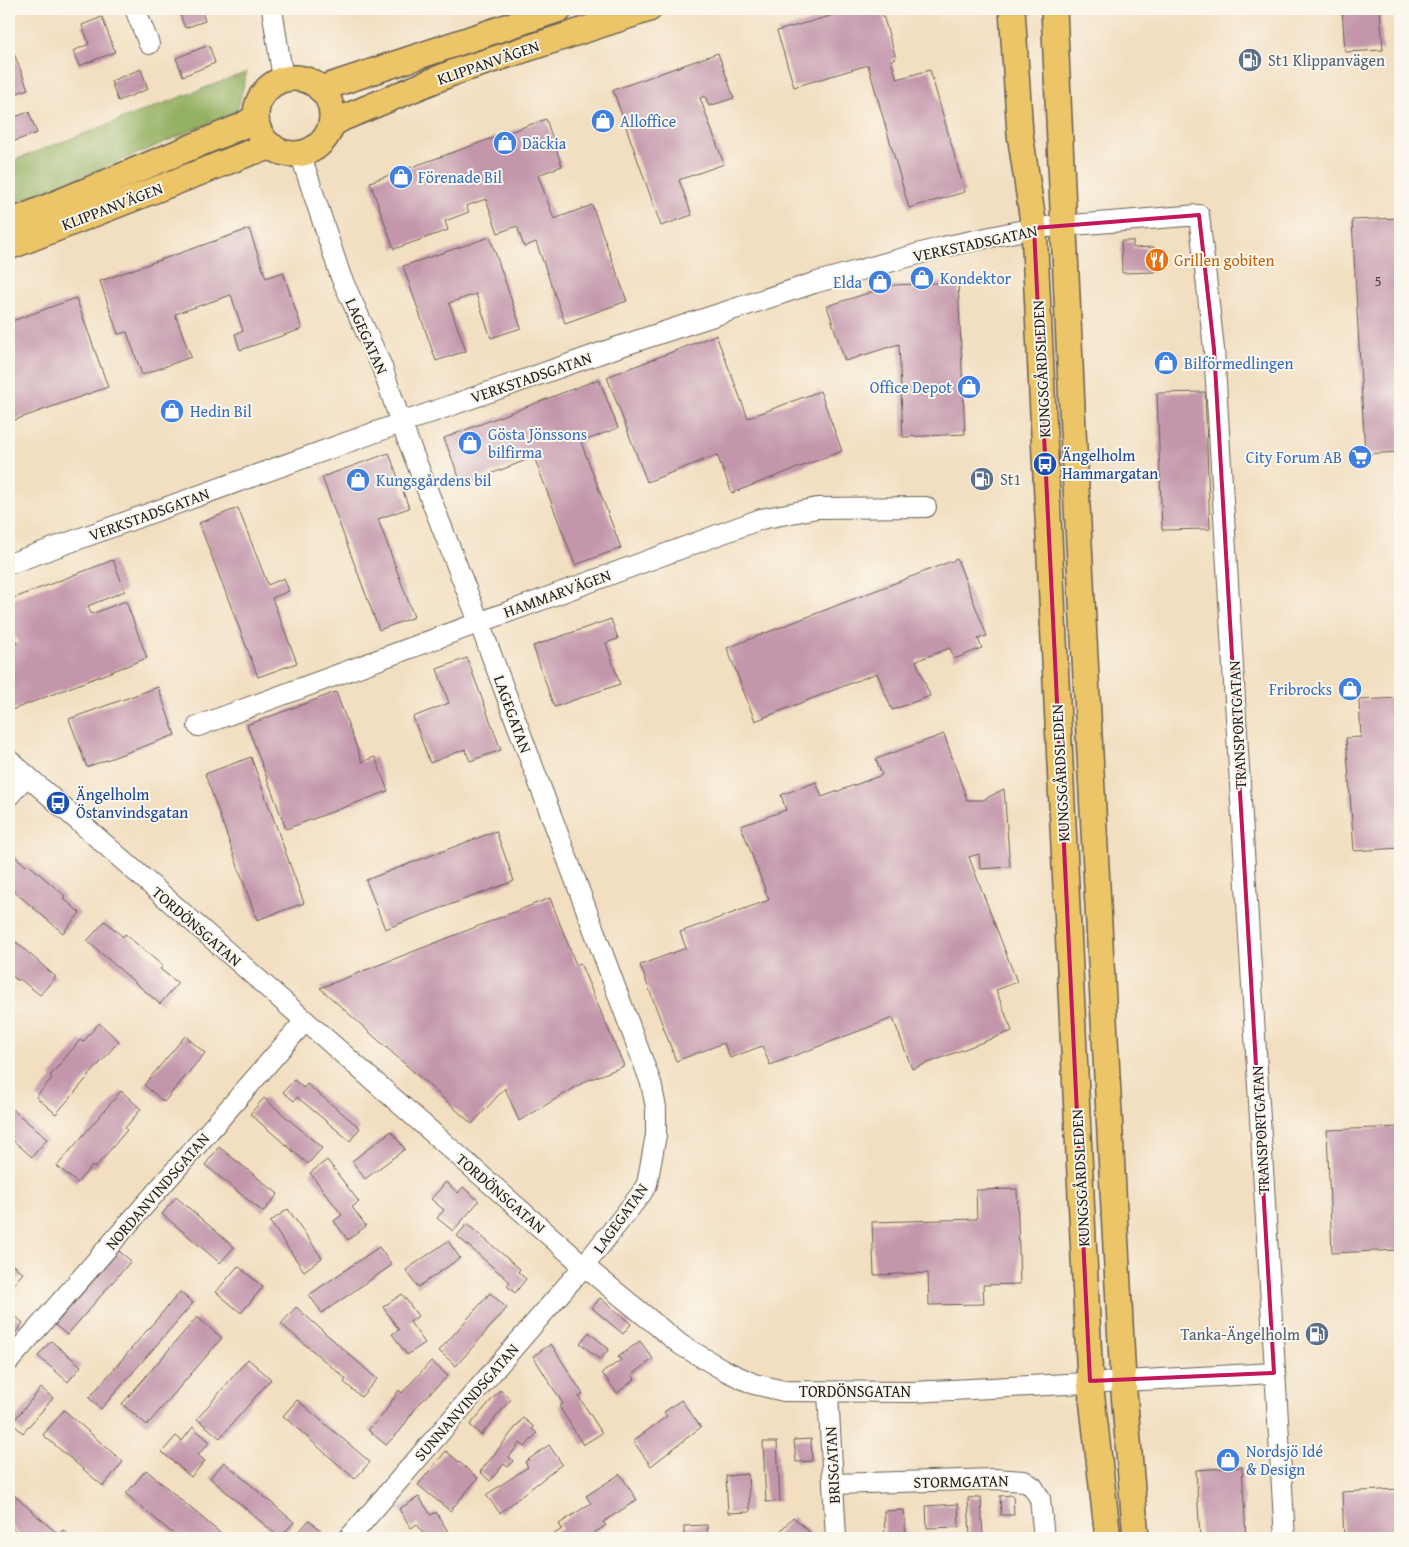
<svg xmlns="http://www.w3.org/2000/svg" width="1409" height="1547" viewBox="0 0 1409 1547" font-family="'Gentium Book Plus',serif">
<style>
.forest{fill:#94b062;stroke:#58663f}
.building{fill:#c396ab}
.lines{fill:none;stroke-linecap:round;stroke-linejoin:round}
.minor-casing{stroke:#676055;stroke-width:22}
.major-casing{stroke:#676055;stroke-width:28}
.minor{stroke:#fff;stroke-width:20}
.major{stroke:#edc569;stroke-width:25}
.marked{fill:none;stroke:#c2185b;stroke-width:4;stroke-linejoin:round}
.labels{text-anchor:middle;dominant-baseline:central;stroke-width:4;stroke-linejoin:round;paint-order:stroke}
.number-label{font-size:14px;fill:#463a40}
.service-label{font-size:16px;fill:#4e5e75;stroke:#fbf7ec;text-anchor:start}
.street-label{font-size:16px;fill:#1c1c1c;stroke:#fbf7ec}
.shop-label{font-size:16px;fill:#366cbe;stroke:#fbf7ec;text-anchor:start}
.food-label{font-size:16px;fill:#c56008;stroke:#fbf7ec;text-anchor:start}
.transit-label{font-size:16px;fill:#164399;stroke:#fbf7ec;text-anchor:start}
</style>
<rect width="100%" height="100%" fill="#fbf7ec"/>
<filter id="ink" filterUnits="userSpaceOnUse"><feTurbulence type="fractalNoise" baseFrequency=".02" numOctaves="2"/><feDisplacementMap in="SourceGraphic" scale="10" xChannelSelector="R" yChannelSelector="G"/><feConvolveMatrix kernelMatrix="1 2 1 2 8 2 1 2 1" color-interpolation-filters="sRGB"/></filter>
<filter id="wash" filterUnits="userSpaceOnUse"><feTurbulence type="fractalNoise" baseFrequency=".0096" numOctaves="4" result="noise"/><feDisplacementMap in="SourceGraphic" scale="20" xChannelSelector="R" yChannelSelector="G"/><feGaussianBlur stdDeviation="1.12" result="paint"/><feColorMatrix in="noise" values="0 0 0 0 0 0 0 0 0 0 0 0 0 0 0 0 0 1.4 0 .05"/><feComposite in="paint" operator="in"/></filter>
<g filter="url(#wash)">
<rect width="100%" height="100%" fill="#f2dec0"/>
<!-- forest -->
<polygon class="forest" points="247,72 237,111 111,165 9,205 9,162"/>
<g id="blocks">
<!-- building -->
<g class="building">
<polygon points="178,9 201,9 205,21 185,28"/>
<polygon points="855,9 881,9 896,58 891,60 897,79 930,70 965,192 909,208 868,65 794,87 777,31"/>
<polygon points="1342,9 1380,9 1383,50 1345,52"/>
<polygon points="102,17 115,52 79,66 73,51 89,44 82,25"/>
<polygon points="209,45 215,63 183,76 176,58"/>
<polygon points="13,51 28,89 9,96 9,53"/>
<polygon points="718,53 734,98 709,106 705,96 700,98 724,164 679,180 692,215 661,226 613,90"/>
<polygon points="141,69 148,89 118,101 111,81"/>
<polygon points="29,112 37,133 9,143 9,119"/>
<polygon points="546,119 562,166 538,175 554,219 592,205 627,301 565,323 536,242 524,247 517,226 498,233 486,199 466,206 469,212 445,221 448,230 394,249 370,182"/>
<polygon points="1400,218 1400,452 1365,454 1352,220"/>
<polygon points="249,229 266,278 283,272 302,329 240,350 235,334 243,331 231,295 175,314 191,357 142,375 127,332 118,334 100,281"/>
<polygon points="490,237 521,328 491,338 476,294 449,303 466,351 436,361 403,266"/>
<polygon points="1121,241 1133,241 1133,248 1154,247 1155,272 1122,273"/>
<polygon points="958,282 965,434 903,437 899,344 845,361 827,306 894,285"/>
<polygon points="76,298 108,387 9,422 9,322"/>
<polygon points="716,335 748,418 820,391 842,451 732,493 717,455 647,482 607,377"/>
<polygon points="599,379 618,428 581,442 621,548 575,565 534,457 462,485 444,438"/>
<polygon points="1205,392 1210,529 1162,530 1157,393"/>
<polygon points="389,453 409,508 378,519 414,617 379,630 322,477"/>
<polygon points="238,508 268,585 284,578 289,591 272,598 297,663 258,677 199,523"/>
<polygon points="957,559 987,636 978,639 982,648 954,659 950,648 916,661 930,696 892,710 877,673 755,721 727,648"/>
<polygon points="113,560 125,591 88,606 91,614 126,601 147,658 9,711 9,647 18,643 14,634 9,636 9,600"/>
<polygon points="611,619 618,639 606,643 620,684 554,707 533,646"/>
<polygon points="467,658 501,750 470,761 465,749 430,763 413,717 449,703 437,669"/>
<polygon points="158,687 175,735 87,767 69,719"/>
<polygon points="336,692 362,762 375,757 388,791 286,829 247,725"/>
<polygon points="1400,698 1400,848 1354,851 1346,738 1361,737 1359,700"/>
<polygon points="944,734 967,800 983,800 1004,789 1010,867 980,869 979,854 969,857 1017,982 996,990 1012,1031 912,1069 893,1018 770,1065 762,1046 730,1058 724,1043 676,1061 640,965 686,948 680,932 769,900 741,826 786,810 781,795 816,782 822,797 882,775 876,759"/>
<polygon points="251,757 304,903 257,920 205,774"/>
<polygon points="496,831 514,881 385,929 366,880"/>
<polygon points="9,851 26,866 28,864 65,896 63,898 80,913 63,933 9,887"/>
<polygon points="550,898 576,965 580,963 624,1066 586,1081 519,1121 505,1088 472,1124 320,988"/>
<polygon points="105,921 123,937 125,934 163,966 160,969 178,983 160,1004 87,941"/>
<polygon points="9,936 56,977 40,995 20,979 18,981 9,973"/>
<polygon points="99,1023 119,1041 56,1114 36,1097 52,1078 50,1076 80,1040 83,1042"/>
<polygon points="185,1036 205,1053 164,1102 144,1085"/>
<polygon points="294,1080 304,1088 307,1084 360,1128 350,1141 297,1097 294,1101 283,1092"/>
<polygon points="121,1091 141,1109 125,1128 127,1130 95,1168 92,1166 77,1183 57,1166"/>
<polygon points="264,1098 322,1148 308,1164 250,1114"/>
<polygon points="11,1108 47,1139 32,1157 9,1137 9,1110"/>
<polygon points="1400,1127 1400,1250 1332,1253 1327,1130"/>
<polygon points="391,1131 405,1149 365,1179 352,1161"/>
<polygon points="219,1147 278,1194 263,1212 205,1165"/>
<polygon points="327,1160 359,1202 352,1207 366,1226 348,1240 334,1221 342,1215 310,1173"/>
<polygon points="446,1182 458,1193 463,1187 479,1201 453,1231 437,1218 444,1210 431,1199"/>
<polygon points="1017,1189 1020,1284 983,1285 984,1304 929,1305 928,1273 874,1275 872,1222 977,1219 976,1190"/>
<polygon points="176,1197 234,1247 220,1263 162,1214"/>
<polygon points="288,1209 322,1258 304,1271 270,1222"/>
<polygon points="467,1224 520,1269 518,1272 526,1279 515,1293 507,1286 510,1282 457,1236"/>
<polygon points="448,1241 460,1258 418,1287 406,1270"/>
<polygon points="379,1247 392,1265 322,1313 309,1295"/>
<polygon points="119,1251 131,1261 67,1335 55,1325"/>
<polygon points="10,1263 23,1273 11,1287 9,1284"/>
<polygon points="238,1266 263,1287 241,1313 216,1292"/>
<polygon points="180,1292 193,1303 101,1409 89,1398"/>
<polygon points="490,1293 507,1308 456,1366 439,1351"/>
<polygon points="402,1294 418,1316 410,1322 425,1343 407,1355 392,1334 399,1330 383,1307"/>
<polygon points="600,1298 631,1324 623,1334 592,1308"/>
<polygon points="296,1307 377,1379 361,1397 344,1382 346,1379 281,1324"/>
<polygon points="13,1314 23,1323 15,1333 9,1328 9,1318"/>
<polygon points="197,1317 222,1338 147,1425 122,1404"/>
<polygon points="589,1332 609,1349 600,1360 580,1343"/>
<polygon points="51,1341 81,1366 68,1382 38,1356"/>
<polygon points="640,1341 653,1359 632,1375 635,1379 617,1393 602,1373 621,1360 618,1357"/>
<polygon points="551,1344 583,1394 579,1397 602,1433 583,1445 559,1406 563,1404 533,1356"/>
<polygon points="248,1359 271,1379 220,1438 197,1419"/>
<polygon points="431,1361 448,1376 417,1406 400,1431 386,1445 368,1430 382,1416 399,1390 402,1393"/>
<polygon points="41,1388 53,1398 23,1433 12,1423"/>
<polygon points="500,1390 511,1399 481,1435 470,1425"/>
<polygon points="297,1400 370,1462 355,1479 283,1416"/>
<polygon points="681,1400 701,1427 651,1466 633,1441 667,1416 664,1412"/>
<polygon points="64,1410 123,1462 103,1486 43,1435"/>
<polygon points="523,1418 534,1427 532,1429 537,1433 525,1447 520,1443 509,1457 513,1461 508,1467 504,1464 490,1481 480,1472"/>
<polygon points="193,1427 210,1442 198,1455 205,1461 191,1477 162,1452 176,1436 182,1441"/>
<polygon points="811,1439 812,1461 796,1462 794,1440"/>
<polygon points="763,1442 777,1442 780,1501 766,1502"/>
<polygon points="549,1445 562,1464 500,1513 486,1495 528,1467 525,1462"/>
<polygon points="446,1451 478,1478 450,1511 418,1485"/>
<polygon points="224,1462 294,1522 280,1538 210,1478"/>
<polygon points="1242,1467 1246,1538 1200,1538 1196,1470"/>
<polygon points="146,1470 226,1538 178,1538 126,1494"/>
<polygon points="620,1474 637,1500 603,1522 606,1525 587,1538 548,1538 562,1529 559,1524 591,1503 586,1496"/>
<polygon points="748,1474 750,1512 728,1513 726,1476"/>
<polygon points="1400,1489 1400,1538 1344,1538 1342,1492"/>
<polygon points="9,1491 59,1535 63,1530 72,1538 24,1538 9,1525"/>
<polygon points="1013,1495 1014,1515 1001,1515 1000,1496"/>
<polygon points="419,1497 431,1515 436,1512 452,1538 426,1538 417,1524 411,1528 399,1509"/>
<polygon points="981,1497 983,1538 970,1538 968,1498"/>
<polygon points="958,1504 959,1527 927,1528 926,1506"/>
<polygon points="904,1510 906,1538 885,1538 884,1511"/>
<polygon points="793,1517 813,1535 810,1538 774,1538"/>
<polygon points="309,1520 325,1534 322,1538 294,1538"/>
<polygon points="707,1525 708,1538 684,1538 684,1526"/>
</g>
</g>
</g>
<g filter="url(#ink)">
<use href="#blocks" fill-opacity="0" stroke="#676055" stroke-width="1"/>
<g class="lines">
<!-- minor casing -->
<g class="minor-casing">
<g id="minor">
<polyline points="135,9 149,44"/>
<polyline points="272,9 283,79"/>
<polyline points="300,153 341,277 382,367 401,423 479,622 651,1083 656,1108 656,1135 647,1184 641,1194 584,1266 349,1538"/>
<polyline points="9,564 401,423 615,348 814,283 943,247 1034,228 1199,215 1214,349 1285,1538"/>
<polyline points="198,726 761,519 817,508 926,507"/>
<polyline points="9,760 584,1266 681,1345 724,1370 754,1384 784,1391 913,1392 1274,1373"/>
<polyline points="9,796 26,776"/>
<polyline points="9,1361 305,1021"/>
<polyline points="828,1393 836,1538"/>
<polyline points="834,1484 995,1479 1024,1481 1033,1487 1040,1499 1044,1538"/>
</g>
</g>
<!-- major casing -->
<g class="major-casing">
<g id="major">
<polyline points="1012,9 1020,134 1034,228 1090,1381 1108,1538"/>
<polyline points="1054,9 1073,430 1123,1380 1136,1538"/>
<circle cx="294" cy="116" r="38"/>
<polyline points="320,89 560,9"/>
<polyline points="331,125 343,118 452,73 649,9"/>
<polyline points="9,223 242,126 256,117"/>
<polyline points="9,247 252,152 273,147"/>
</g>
</g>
<!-- minor -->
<use href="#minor" class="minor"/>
<!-- major -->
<use href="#major" class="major"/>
</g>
</g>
<!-- marked area -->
<path class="marked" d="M 1199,215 L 1214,349 L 1274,1373 L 1090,1381 L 1034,228 Z"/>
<!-- icons -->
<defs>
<g id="fuel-disc" transform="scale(1.25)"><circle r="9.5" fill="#5c6f8a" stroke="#fbf7ec"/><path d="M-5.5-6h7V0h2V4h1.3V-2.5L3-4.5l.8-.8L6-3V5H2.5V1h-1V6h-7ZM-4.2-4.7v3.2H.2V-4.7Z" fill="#fff"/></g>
<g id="shop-disc" transform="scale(1.25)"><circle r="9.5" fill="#3f7fe0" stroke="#fbf7ec"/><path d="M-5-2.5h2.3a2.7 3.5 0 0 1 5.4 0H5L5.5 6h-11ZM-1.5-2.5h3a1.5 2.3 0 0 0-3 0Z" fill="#fff"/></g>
<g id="restaurant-disc" transform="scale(1.25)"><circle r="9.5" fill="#e8710a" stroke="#fbf7ec"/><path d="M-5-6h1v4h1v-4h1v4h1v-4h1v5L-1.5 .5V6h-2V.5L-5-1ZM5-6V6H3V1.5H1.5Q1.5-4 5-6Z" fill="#fff"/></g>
<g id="supermarket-disc" transform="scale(1.25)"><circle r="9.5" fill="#3f7fe0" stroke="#fbf7ec"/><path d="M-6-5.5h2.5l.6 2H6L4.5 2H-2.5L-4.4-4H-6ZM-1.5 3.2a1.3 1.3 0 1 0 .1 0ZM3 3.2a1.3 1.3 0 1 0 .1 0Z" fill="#fff"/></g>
<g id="bus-disc" transform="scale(1.25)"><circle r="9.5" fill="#1a4fb4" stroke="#fbf7ec"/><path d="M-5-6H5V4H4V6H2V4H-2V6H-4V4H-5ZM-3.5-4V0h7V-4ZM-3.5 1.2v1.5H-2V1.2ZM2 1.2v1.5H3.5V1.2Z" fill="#fff"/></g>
</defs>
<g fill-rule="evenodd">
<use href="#fuel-disc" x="1250" y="60"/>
<use href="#shop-disc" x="603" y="121"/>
<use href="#shop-disc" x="505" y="143"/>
<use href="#shop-disc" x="401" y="177"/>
<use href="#restaurant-disc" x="1157" y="260"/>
<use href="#shop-disc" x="922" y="278"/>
<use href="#shop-disc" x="880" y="282"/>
<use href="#shop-disc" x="1166" y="363"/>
<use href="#shop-disc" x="969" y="387"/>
<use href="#shop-disc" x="172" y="411"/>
<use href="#shop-disc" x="470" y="443"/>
<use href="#supermarket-disc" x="1360" y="457"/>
<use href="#bus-disc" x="1045" y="464"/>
<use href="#fuel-disc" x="982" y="479"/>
<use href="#shop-disc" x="358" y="480"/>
<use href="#shop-disc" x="1350" y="689"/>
<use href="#bus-disc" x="58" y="803"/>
<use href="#fuel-disc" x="1317" y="1334"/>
<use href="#shop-disc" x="1228" y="1460"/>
</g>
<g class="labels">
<!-- number labels -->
<g class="number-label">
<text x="1378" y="281">5</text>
</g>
<!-- service labels -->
<g class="service-label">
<text x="1268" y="60">St1 Klippanvägen</text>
<text x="1000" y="479">St1</text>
<text x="1300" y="1334" text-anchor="end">Tanka-Ängelholm</text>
</g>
<!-- street labels -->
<g class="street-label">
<text transform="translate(488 62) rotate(-19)">KLIPPANVÄGEN</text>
<text transform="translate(112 206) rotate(-21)">KLIPPANVÄGEN</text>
<text transform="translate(975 243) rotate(-12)">VERKSTADSGATAN</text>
<text transform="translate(367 336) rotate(66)">LAGEGATAN</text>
<text transform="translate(1041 369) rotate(-93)">KUNGSGÅRDSLEDEN</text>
<text transform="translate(531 377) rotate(-19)">VERKSTADSGATAN</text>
<text transform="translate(149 514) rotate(-20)">VERKSTADSGATAN</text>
<text transform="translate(557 593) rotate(-20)">HAMMARVÄGEN</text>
<text transform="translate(513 714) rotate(70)">LAGEGATAN</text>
<text transform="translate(1237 725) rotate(-93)">TRANSPORTGATAN</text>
<text transform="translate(1060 773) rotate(-93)">KUNGSGÅRDSLEDEN</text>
<text transform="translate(197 926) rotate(41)">TORDÖNSGATAN</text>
<text transform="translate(1260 1130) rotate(-93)">TRANSPORTGATAN</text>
<text transform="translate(1080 1178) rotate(-93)">KUNGSGÅRDSLEDEN</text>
<text transform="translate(157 1191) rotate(-49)">NORDANVINDSGATAN</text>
<text transform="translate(501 1193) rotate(41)">TORDÖNSGATAN</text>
<text transform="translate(620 1218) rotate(-54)">LAGEGATAN</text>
<text x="855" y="1391">TORDÖNSGATAN</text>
<text transform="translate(466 1402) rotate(-49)">SUNNANVINDSGATAN</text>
<text transform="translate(832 1465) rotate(-93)">BRISGATAN</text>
<text transform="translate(961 1481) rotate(-1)">STORMGATAN</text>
</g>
<!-- shop labels -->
<g class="shop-label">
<text x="620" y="121">Alloffice</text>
<text x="522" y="143">Däckia</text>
<text x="418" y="177">Förenade Bil</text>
<text x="940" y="278">Kondektor</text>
<text x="862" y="282" text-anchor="end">Elda</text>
<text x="1184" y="363">Bilförmedlingen</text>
<text x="952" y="387" text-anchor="end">Office Depot</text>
<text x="190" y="411">Hedin Bil</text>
<text x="488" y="434">Gösta Jönssons<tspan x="488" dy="18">bilfirma</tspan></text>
<text x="1342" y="457" text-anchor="end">City Forum AB</text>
<text x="376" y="480">Kungsgårdens bil</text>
<text x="1332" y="689" text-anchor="end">Fribrocks</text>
<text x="1246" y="1451">Nordsjö Idé<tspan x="1246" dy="18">&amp; Design</tspan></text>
</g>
<!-- food labels -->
<g class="food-label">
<text x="1174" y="260">Grillen gobiten</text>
</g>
<!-- transit labels -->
<g class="transit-label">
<text x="1062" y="455">Ängelholm<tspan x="1062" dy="18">Hammargatan</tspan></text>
<text x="76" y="794">Ängelholm<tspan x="76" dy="18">Östanvindsgatan</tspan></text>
</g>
</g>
<!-- margin -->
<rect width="1409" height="1547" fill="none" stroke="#fbf7ec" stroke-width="30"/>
</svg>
